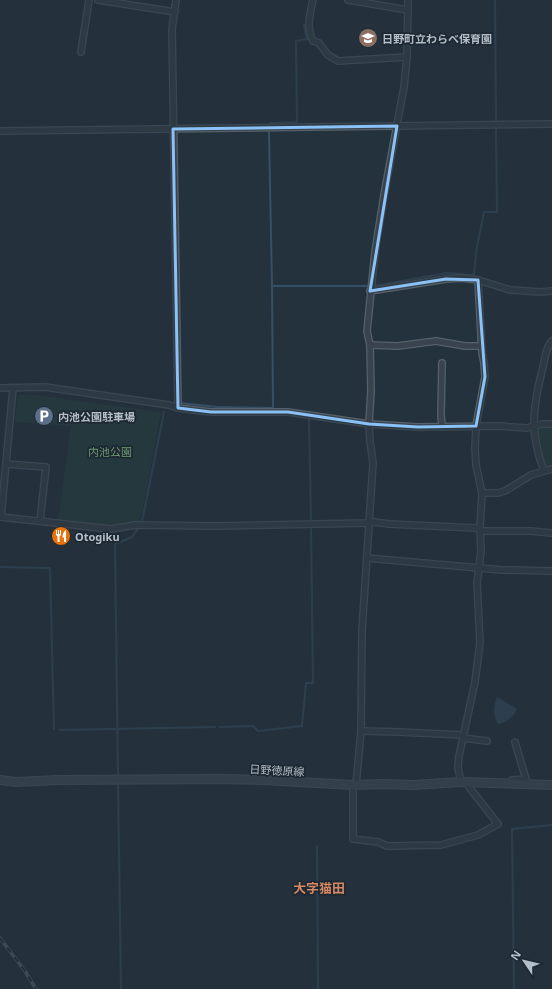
<svg xmlns="http://www.w3.org/2000/svg" width="552" height="989" viewBox="0 0 552 989" font-family="'Noto Sans','Noto Sans JP',sans-serif">
<style>
.green{fill:#27403f}
.water{fill:#385064}
.lines{fill:none;stroke-linecap:round;stroke-linejoin:round}
.stream{stroke:#385064;stroke-width:2}
.street-casing{stroke:#56616b;stroke-width:8}
.secondary-casing{stroke:#56616b;stroke-width:10}
.street{stroke:#38434d;stroke-width:5.5}
.secondary{stroke:#465360;stroke-width:8}
.rail-casing{stroke:#5a6874;stroke-width:3.5}
.rail{stroke:#1d2832;stroke-width:2;stroke-dasharray:6;stroke-linecap:butt}
.marked{fill:none;stroke:#8ac1f7;stroke-width:3;stroke-linejoin:round}
.labels{text-anchor:middle;dominant-baseline:central;stroke-width:3.5;stroke-linejoin:round;paint-order:stroke}
.poi-label{font-size:11px;font-weight:bold;fill:#b4bec8;stroke:#1d2832;text-anchor:start}
.park-label{font-size:11px;fill:#6b9970;stroke:#1d2832}
.street-label{font-size:11px;fill:#b4bec8;stroke:#1d2832}
.quarter-label{font-size:13px;font-weight:bold;fill:#d48763;stroke:#1d2832}
</style>
<rect width="100%" height="100%" fill="#24323d"/>
<!-- green -->
<g class="green">
<polygon points="18,395 35,395 161,412 142,512 139,521 112,525 58,520 71,426 15,422"/>
<polygon points="552,425 552,467 545,469 539,452 536,427"/>
</g>
<!-- water -->
<path class="water" d="M 497,697 L 517,709 C 513,717 507,722 498,724 C 493,714 493,708 497,697 Z"/>
<g class="lines">
<!-- stream -->
<g class="stream">
<polyline points="495,0 496,122"/>
<polyline points="270,123 297,122 296,41 307,39 304,25"/>
<polyline points="269,132 272,286"/>
<polyline points="375,286 446,273 474,275 476,252 484,212 497,212 496,128"/>
<polyline points="180,403 217,407 273,408 272,286 368,286"/>
<polyline points="309,419 311,520"/>
<polyline points="142,521 164,412"/>
<polyline points="0,567 50,568 54,729"/>
<polyline points="220,727 253,726 258,731 302,726 306,683 313,683 311,529"/>
<polyline points="60,730 215,727"/>
<polyline points="118,778 115,544 132,537 139,527"/>
<polyline points="118,783 121,989"/>
<polyline points="317,846 318,989"/>
<polyline points="514,989 512,829 552,825"/>
</g>
<!-- street casing -->
<g class="street-casing">
<g id="street">
<polyline points="98,0 175,12"/>
<polyline points="176,0 172,29 178,408"/>
<path d="M 313,0 C 310,13 306,29 313,41 L 319,43 L 328,55 L 338,61 L 407,57"/>
<polyline points="348,0 408,10"/>
<polyline points="81,52 89,0"/>
<polyline points="0,131 552,124"/>
<polyline points="370,291 446,279 461,278 478,280 510,290 541,292 552,291"/>
<path d="M 552,341 C 546,347 545,358 543,367 C 533,406 529,432 544,471 L 552,469"/>
<polyline points="370,345 398,346 436,341 465,346 481,346"/>
<polyline points="442,363 441,414 442,427"/>
<polyline points="0,388 45,387 169,405 178,408 211,412 288,412 369,424 418,427 499,426 527,428 542,424 552,424"/>
<polyline points="6,464 46,467 40,521"/>
<polyline points="482,493 498,493 505,491 531,475 544,471"/>
<polyline points="0,517 111,529 135,525 215,526 369,523 374,522 389,524 476,528 483,531 530,531 552,533"/>
<polyline points="1,517 13,388"/>
<polyline points="367,558 502,570 552,571"/>
<polyline points="361,731 399,732 463,735"/>
<polyline points="463,738 487,741"/>
<polyline points="512,780 526,779 515,742"/>
<polyline points="461,782 458,768 459,756 475,682 480,643 477,583 481,551 480,529 482,493 476,465 475,448 476,426 485,377 484,363 482,353 478,280"/>
<polyline points="353,785 353,839 378,842 387,846 441,845 478,835 498,824 469,787 468,782"/>
<polyline points="356,785 361,731 362,631 373,463 370,441 369,424 371,391 370,345 367,331 375,252 384,195 404,87 407,57 408,0"/>
</g>
</g>
<!-- secondary casing -->
<g class="secondary-casing">
<polyline id="secondary" points="0,780 16,782 57,780 222,779 262,780 353,785 383,784 414,785 461,782 552,785"/>
</g>
<!-- street -->
<use href="#street" class="street"/>
<!-- secondary -->
<use href="#secondary" class="secondary"/>
<!-- rail casing -->
<g class="rail-casing">
<polyline id="rail" points="0,938 25,971 36,989"/>
</g>
<!-- rail -->
<use href="#rail" class="rail"/>
</g>
<!-- marked area -->
<path d="M0 0H552V989H0ZM 397,126 L 370,291 L 446,279 L 478,280 L 485,377 L 476,426 L 418,427 L 369,424 L 288,412 L 211,412 L 178,408 L 173,129 Z" fill="#24323d" fill-opacity=".55" fill-rule="evenodd"/>
<path class="marked" d="M 397,126 L 370,291 L 446,279 L 478,280 L 485,377 L 476,426 L 418,427 L 369,424 L 288,412 L 211,412 L 178,408 L 173,129 Z"/>
<!-- icons -->
<defs>
<g id="school-disc" transform="scale(1)"><circle r="9.5" fill="#8d6e63" stroke="#1d2832"/><path d="M0-5L7-2L0 1L-7-2ZM-4 1L0 2.5L4 1V4Q0 6-4 4Z" fill="#fff"/></g>
<g id="parking-disc" transform="scale(1)"><circle r="9.5" fill="#5c6f8a" stroke="#1d2832"/><path d="M-3.5-5.5H1a3.5 3.5 0 0 1 0 7H-1V5.5H-3.5ZM-1-3.4V-.6H.8a1.4 1.4 0 0 0 0-2.8Z" fill="#fff"/></g>
<g id="restaurant-disc" transform="scale(1)"><circle r="9.5" fill="#e8710a" stroke="#1d2832"/><path d="M-5-6h1v4h1v-4h1v4h1v-4h1v5L-1.5 .5V6h-2V.5L-5-1ZM5-6V6H3V1.5H1.5Q1.5-4 5-6Z" fill="#fff"/></g>
</defs>
<g fill-rule="evenodd">
<use href="#school-disc" x="368" y="38"/>
<use href="#parking-disc" x="44" y="416"/>
<use href="#restaurant-disc" x="61" y="536"/>
</g>
<g class="labels">
<!-- poi labels -->
<g class="poi-label">
<text x="382" y="38">日野町立わらべ保育園</text>
<text x="58" y="416">内池公園駐車場</text>
<text x="75" y="536">Otogiku</text>
</g>
<!-- park labels -->
<g class="park-label">
<text x="110" y="451">内池公園</text>
</g>
<!-- street labels -->
<g class="street-label">
<text transform="translate(277 770) rotate(3)">日野徳原線</text>
</g>
<!-- quarter labels -->
<g class="quarter-label">
<text x="319" y="888">大字猫田</text>
</g>
</g>
<!-- north arrow -->
<g transform="translate(524 961) rotate(305)" stroke="#1d2832" stroke-width="3" paint-order="stroke">
<path d="M0-3L7 15L0 10L-7 15Z" fill="#b4bec8"/>
<text y="-6" font-size="11" font-weight="bold" text-anchor="middle" fill="#b4bec8">N</text>
</g>
</svg>
